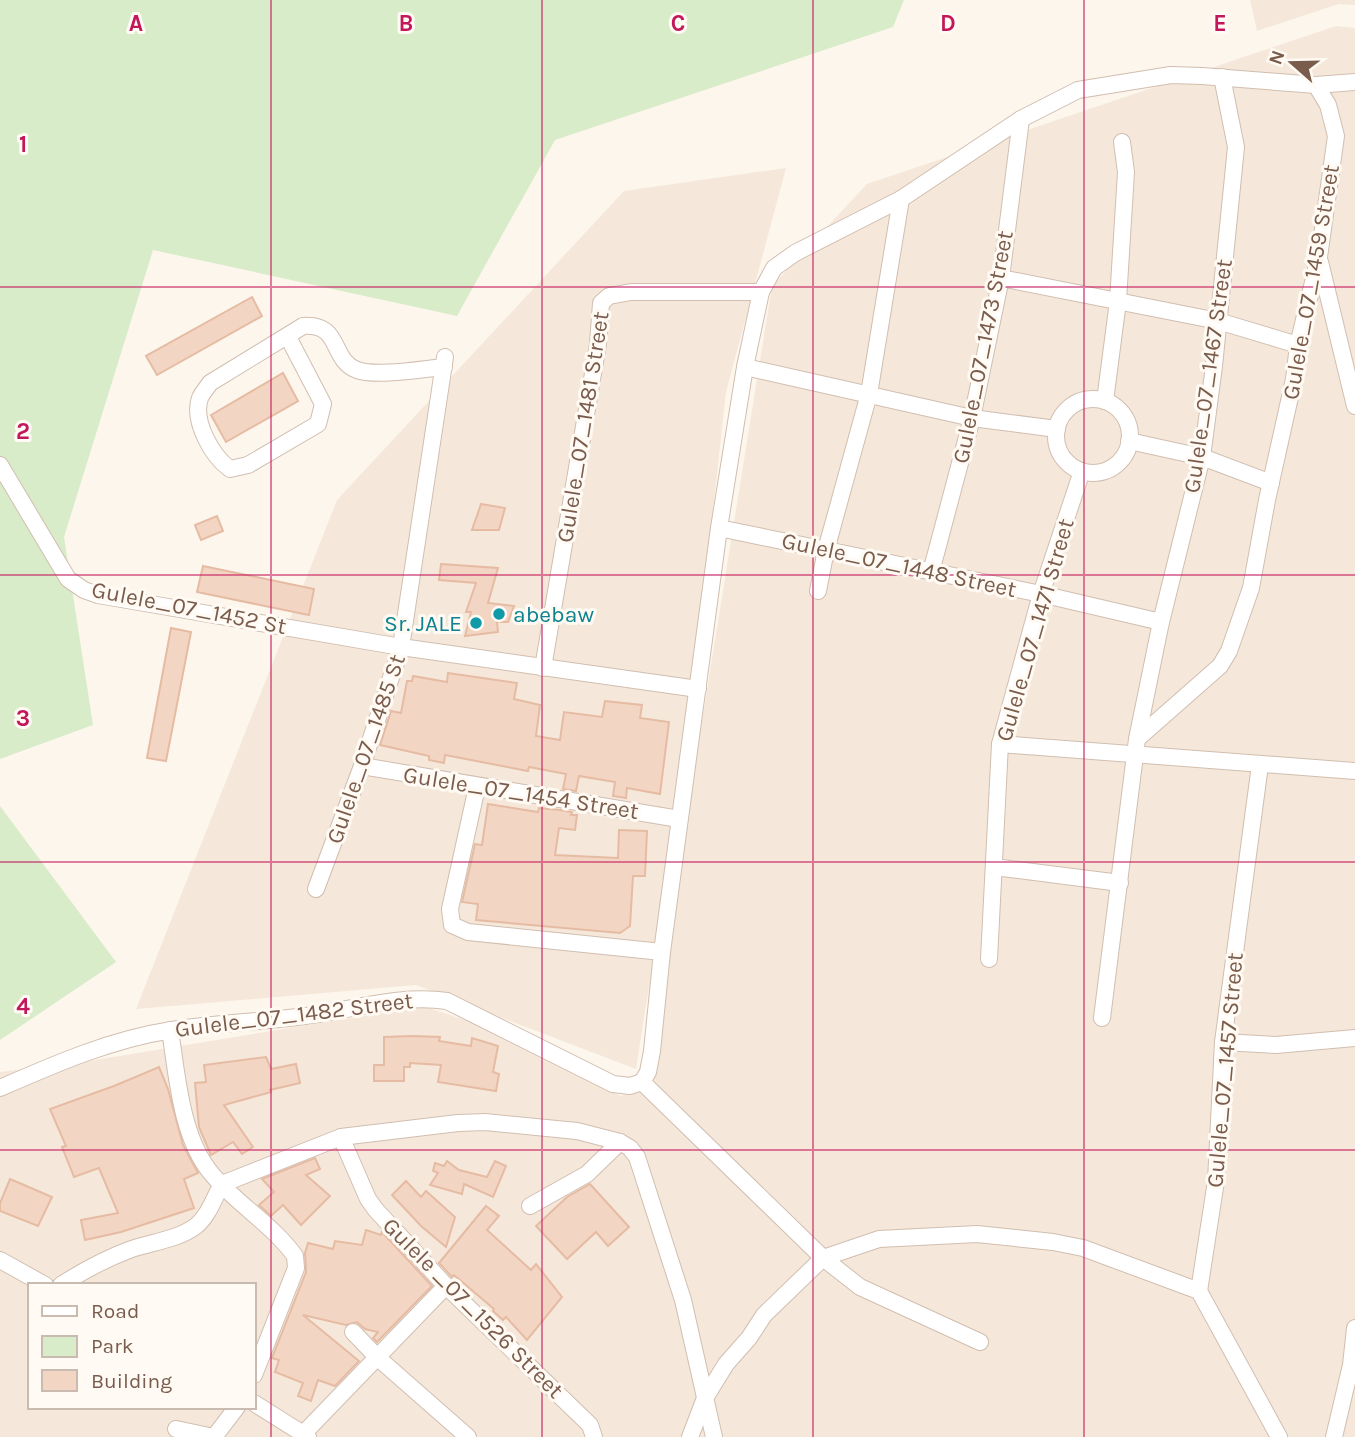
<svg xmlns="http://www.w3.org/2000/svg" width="1355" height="1437" viewBox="0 0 1355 1437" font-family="Karla,sans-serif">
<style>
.residential{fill:#f5e8da;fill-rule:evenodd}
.green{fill:#d8ecc9}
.building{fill:#f3d5c3;stroke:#e6bba3;stroke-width:2}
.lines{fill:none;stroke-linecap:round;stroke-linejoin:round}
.minor-casing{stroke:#d1beb0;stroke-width:18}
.minor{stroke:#fff;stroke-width:16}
.grid{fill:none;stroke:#c2185b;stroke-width:2;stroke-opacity:0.55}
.culture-dot{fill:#0f9aa8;stroke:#fffaf3;stroke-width:2.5}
.labels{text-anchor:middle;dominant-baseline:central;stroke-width:6;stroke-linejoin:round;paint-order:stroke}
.street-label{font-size:23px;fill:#7a5c4d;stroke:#fffaf3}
.culture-label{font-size:23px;fill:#0d838f;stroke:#fffaf3;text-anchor:start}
.grid-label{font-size:23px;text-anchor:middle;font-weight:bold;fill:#c2185b;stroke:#fffaf3;stroke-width:6;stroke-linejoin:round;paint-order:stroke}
</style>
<rect width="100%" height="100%" fill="#fdf6ec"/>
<!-- residential -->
<g class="residential">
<polygon points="1250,0 1355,0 1355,5 1339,4 1257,31"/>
<path d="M 1336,26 L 1355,28 L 1355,1437 L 0,1437 L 0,1072 L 89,1061 L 423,1006 L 492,1029 L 621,1096 L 654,1083 L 693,777 L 772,286 L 867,184 ZM 30,1285 L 254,1285 L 254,1407 L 30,1407 Z"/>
<polygon points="786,168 726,392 688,738 636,1069 416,985 136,1009 337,500 624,191"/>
</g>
<!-- green -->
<g class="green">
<polygon points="0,0 904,0 893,27 555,140 457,316 153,250 64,537 93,725 0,759"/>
<polygon points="0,806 116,962 0,1040"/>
</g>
<!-- building -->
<g class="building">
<polygon points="252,297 262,316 157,375 146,356"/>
<polygon points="283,373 298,401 226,442 211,415"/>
<polygon points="481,504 505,508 499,530 472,530"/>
<polygon points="217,516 223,531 201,540 195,525"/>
<polygon points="441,564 498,568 488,603 514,606 508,622 497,622 498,632 465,636 471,612 466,612 476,583 439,580"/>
<polygon points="203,566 314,589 309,615 197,592"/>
<polygon points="171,628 191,632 166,761 147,758"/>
<polygon points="448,673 517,683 514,699 540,705 536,736 560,740 564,712 602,717 605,701 642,705 640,718 669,722 660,794 627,788 626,798 613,796 615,782 579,776 576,791 563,789 566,774 529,767 528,771 445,755 444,763 429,760 429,756 380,745 391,711 401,713 407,681 412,681 413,676 447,682"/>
<polygon points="488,804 538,812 539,808 560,810 572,812 571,815 577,815 575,830 559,828 555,855 618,858 619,830 647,831 645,876 633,876 630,926 620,933 476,920 478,904 462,902 475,844 482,845"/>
<polygon points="413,1036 440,1037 439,1041 471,1046 472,1038 498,1046 493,1072 499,1074 496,1091 438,1082 441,1065 410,1063 410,1067 404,1067 404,1081 374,1081 374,1065 384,1065 384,1037"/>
<polygon points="266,1057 271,1069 296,1064 300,1083 270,1090 271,1092 224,1105 253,1147 242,1154 233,1142 211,1155 199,1127 195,1083 206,1082 204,1065"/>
<polygon points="159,1067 168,1089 183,1145 198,1173 184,1179 194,1208 121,1232 85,1240 81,1220 118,1213 99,1168 74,1177 62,1147 66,1146 50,1109 114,1086"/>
<polygon points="315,1158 320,1169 306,1175 330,1196 301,1225 283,1205 271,1216 259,1205 274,1192 262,1179"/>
<polygon points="447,1161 459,1170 487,1177 495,1161 506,1166 493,1197 464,1184 462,1194 430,1185 438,1173 433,1171 435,1163 444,1166"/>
<polygon points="10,1179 52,1197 38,1226 0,1211 0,1203"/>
<polygon points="406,1181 421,1197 426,1191 455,1217 446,1247 421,1226 392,1195"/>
<polygon points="590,1184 629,1227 608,1246 596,1232 567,1259 536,1226 567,1197"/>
<polygon points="486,1206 499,1216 487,1230 531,1270 536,1264 562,1297 527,1340 506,1317 503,1320 493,1311 494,1309 454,1275 452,1277 439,1263"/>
<polygon points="366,1230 381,1235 382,1232 432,1286 377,1342 373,1338 378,1332 365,1329 357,1322 346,1325 303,1315 359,1361 335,1386 318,1380 311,1401 298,1396 303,1383 275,1372 279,1360 272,1358 306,1272 305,1253 308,1243 333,1249 335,1241 362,1245"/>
</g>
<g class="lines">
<!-- minor casing -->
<g class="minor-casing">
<g id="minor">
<polyline points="1320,262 1355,406"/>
<polyline points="1001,278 1218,321 1298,345"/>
<path d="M 288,337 L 323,404 L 318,424 L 248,465 L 230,469 C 212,456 192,421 200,398 C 202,393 207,388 210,383 L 303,326 C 342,323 330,360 357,370 C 376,377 422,369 444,367"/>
<polyline points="745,367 972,418 1057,429"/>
<circle cx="1093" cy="436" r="37"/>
<polyline points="1105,401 1118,301 1126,172 1122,142"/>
<polyline points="1129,441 1202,457 1271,483"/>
<polyline points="0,465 68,579 84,590 98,595 401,647 698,689"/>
<polyline points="719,528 1041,594 1161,622"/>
<polyline points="931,572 972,418 1001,278 1021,119"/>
<polyline points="818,591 826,550 869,394 901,199"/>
<polyline points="543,668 598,344 601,303 609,296 631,292 761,292"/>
<polyline points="1137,739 1220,666 1229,651 1251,588 1267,500 1294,379 1298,345 1319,257 1336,136 1328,105 1316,85"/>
<polyline points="1000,744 1355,771"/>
<polyline points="362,766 679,819"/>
<polyline points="477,787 450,909 452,925 468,932 662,952"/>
<polyline points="994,867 1120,883"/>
<polyline points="316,889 362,766 401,647 445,357"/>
<polyline points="989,959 1000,744 1041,594 1082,471"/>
<polyline points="1102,1018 1137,739 1161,622 1202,457 1214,366 1236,147 1222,77"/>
<path d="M 170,1030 C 177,1075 181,1137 211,1173 C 235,1203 272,1224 295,1256 L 296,1268 L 254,1375"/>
<polyline points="1223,1042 1276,1045 1355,1038"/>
<polyline points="642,1082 648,1072 652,1051 662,952 719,528 745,367 761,292 774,268 795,253 901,199 1021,119 1078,90 1171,75 1202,76 1316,85 1355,82"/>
<polyline points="642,1082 823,1258 860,1287 980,1342"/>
<path d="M 0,1088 C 55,1064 112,1039 172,1030 C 216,1023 260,1022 305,1016 C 352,1010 400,994 447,1001 L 613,1084 L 630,1086 L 642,1082"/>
<polyline points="341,1137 368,1199 376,1210 446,1286 590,1425 594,1437"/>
<polyline points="530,1206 587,1174 620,1142"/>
<polyline points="0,1260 45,1285"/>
<path d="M 61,1285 C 83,1271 105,1259 129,1250 C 151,1242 177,1240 196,1226 C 209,1215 214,1198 222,1184 L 341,1137 L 458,1123 L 485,1122 L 577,1131 L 620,1142 L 630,1148 L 637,1157 L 683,1300 L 714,1437"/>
<polyline points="1199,1291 1216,1181 1223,1042 1260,765"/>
<polyline points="353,1332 378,1358 468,1437"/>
<polyline points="254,1403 308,1437"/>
<polyline points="176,1429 214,1437 237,1407"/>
<polyline points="304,1433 446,1286"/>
<polyline points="690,1437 705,1398 726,1364 749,1338 764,1315 823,1258 879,1239 977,1234 1053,1242 1083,1248 1199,1291 1279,1437"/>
<polyline points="1334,1437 1351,1365 1355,1328"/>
</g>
</g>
<!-- minor -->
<use href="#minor" class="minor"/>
</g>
<!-- grid -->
<path class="grid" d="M 271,0 L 271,1437M 542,0 L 542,1437M 813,0 L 813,1437M 1084,0 L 1084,1437M 0,287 L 1355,287M 0,575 L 1355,575M 0,862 L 1355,862M 0,1150 L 1355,1150"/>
<!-- markers -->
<g class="culture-dot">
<circle cx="499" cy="614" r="7"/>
<circle cx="476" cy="623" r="7"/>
</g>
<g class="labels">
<!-- street labels -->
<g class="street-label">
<text transform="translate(1311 282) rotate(-80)">Gulele_07_1459 Street</text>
<text transform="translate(983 347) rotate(-79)">Gulele_07_1473 Street</text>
<text transform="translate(1208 376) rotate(-82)">Gulele_07_1467 Street</text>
<text transform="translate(583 427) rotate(-81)">Gulele_07_1481 Street</text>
<text transform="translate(899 565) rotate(12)">Gulele_07_1448 Street</text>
<text transform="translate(189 608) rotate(11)">Gulele_07_1452 St</text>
<text transform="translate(1035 630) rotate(-74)">Gulele_07_1471 Street</text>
<text transform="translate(366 749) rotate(-71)">Gulele_07_1485 St</text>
<text transform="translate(521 793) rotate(9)">Gulele_07_1454 Street</text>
<text transform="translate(294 1015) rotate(-7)">Gulele_07_1482 Street</text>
<text transform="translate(1225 1070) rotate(-85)">Gulele_07_1457 Street</text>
<text transform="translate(473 1308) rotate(45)">Gulele _07_1526 Street</text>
</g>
<!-- culture labels -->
<g class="culture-label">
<text x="513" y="614">abebaw</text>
<text x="462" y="623" text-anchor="end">Sr. JALE</text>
</g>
</g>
<g class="grid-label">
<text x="136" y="31">A</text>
<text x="406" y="31">B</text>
<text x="678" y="31">C</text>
<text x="948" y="31">D</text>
<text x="1220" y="31">E</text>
<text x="23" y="152">1</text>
<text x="23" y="439">2</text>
<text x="23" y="726">3</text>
<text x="23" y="1014">4</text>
</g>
<!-- legend -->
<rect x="28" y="1283" width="228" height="126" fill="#fffaf3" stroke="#cabbb1" stroke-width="2"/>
<rect x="42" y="1306" width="35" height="10" fill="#ffffff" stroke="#cabbb1" stroke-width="2"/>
<text x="91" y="1318" font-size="21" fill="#7a5c4d">Road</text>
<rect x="42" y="1336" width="35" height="21" fill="#d8ecc9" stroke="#cabbb1" stroke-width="2"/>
<text x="91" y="1353" font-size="21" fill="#7a5c4d">Park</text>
<rect x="42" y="1370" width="35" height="21" fill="#f3d5c3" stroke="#cabbb1" stroke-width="2"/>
<text x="91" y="1388" font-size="21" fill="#7a5c4d">Building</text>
<!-- north arrow -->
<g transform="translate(1292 63) rotate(290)" stroke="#fffaf3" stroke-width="5" paint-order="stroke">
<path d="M0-5L12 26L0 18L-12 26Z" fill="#7a5c4d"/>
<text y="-10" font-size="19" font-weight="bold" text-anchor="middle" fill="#7a5c4d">N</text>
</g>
</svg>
